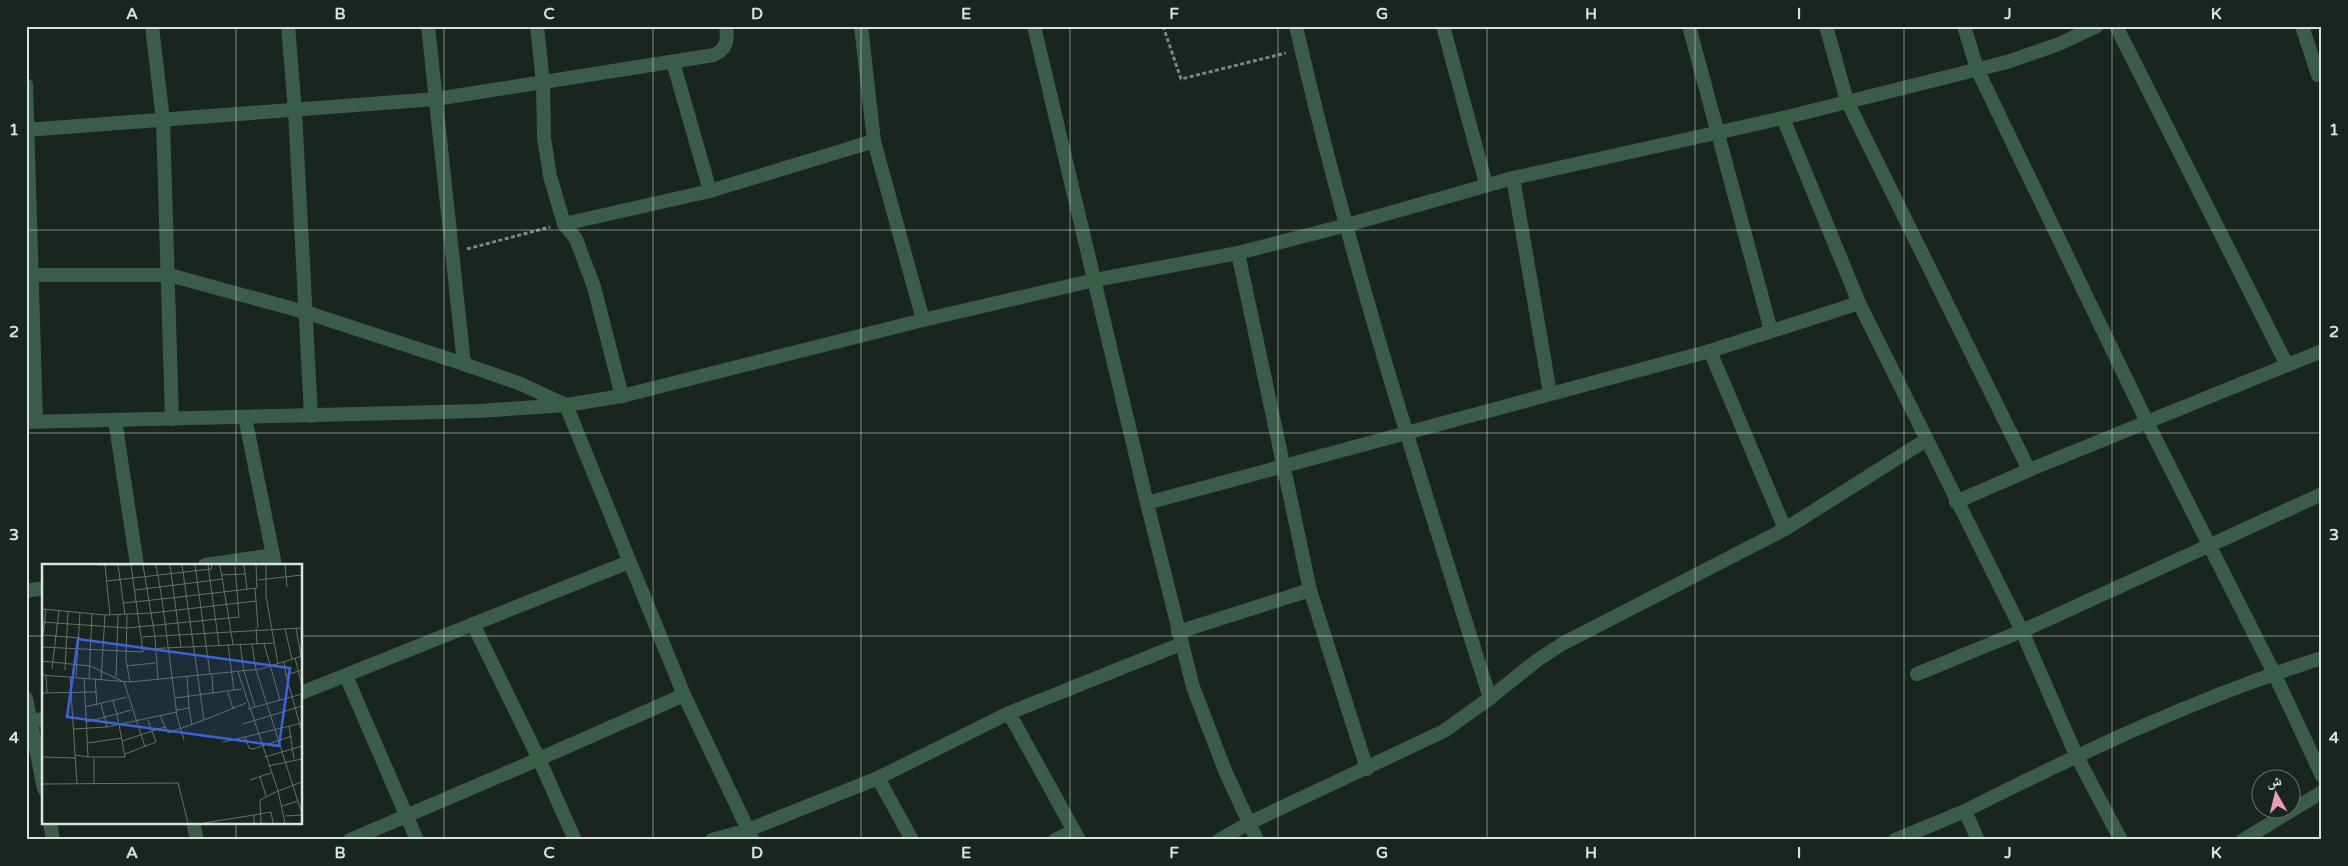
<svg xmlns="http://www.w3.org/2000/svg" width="2348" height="866" viewBox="0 0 2348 866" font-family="'Varela Round','Noto Naskh Arabic',sans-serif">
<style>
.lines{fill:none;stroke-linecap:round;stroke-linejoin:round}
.path{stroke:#7d8781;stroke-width:3;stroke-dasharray:4 2.5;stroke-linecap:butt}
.minor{stroke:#395d49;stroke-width:14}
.grid{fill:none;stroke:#dbe3de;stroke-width:1;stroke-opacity:0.55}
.inset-road{fill:none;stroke:#67716b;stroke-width:1}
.view{fill:#3a64d9;fill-opacity:0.15;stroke:#3a64d9;stroke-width:2.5}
.inset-edge{fill:none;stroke:#dbe3de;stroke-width:2.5}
.neatline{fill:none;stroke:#dbe3de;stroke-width:2}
.grid-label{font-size:16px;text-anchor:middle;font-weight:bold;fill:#dbe3de}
</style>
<rect width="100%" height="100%" fill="#19251e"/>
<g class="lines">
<!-- path -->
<g class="path">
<polyline points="1163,26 1181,79 1286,53"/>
<polyline points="467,249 550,227"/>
</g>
<!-- minor -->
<g class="minor">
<polyline points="152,26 163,121 172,419"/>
<polyline points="288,26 295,111 311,416"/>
<polyline points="428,26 464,364"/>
<polyline points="537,26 543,83 544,138 550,176 564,224 576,239 594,287 622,396"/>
<polyline points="861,26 874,141 923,320"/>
<polyline points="1034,26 1147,503 1193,687 1226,773 1257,840"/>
<polyline points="1443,26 1486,184"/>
<polyline points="1689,26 1771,331"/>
<polyline points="1826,26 1847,101 2029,470"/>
<polyline points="1964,26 1977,69 2147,422 2274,673 2322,776"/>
<polyline points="2116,26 2287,365"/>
<polyline points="2302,26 2318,75 2322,73"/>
<polyline points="673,62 710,191"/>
<polyline points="26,85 36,421"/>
<polyline points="1783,118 1859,303 2022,631 2076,755 2121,840"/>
<path d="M 26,130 L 436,99 L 714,55 C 727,49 728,40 726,26"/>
<polyline points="1513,178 1550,393"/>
<polyline points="564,224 710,191 874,141"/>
<polyline points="26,275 169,275 305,312 464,364 521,384 566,405 684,695 753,840"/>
<polyline points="1710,351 1785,529"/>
<polyline points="245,417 275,565"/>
<polyline points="115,420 137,565"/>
<polyline points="26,422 479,411 566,405 622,396 923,320 1095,280 1238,253 1347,225 1513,178 1783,118 2007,62 2059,44 2097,26"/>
<polyline points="1956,502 2029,470 2322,351"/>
<polyline points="1147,503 1710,351 1859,303"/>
<polyline points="205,565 273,555"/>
<polyline points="1310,590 1367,769"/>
<polyline points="26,591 44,588"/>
<polyline points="473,624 539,759 684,695"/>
<polyline points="1178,632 1310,590 1238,253"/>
<polyline points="1917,674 2022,631 2322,494"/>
<polyline points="346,676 417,840"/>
<polyline points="301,693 629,562"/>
<polyline points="26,698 44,789"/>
<polyline points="1490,698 1536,661 1562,644 1785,529 1926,440"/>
<polyline points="1009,713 1079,840"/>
<polyline points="31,721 44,719"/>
<polyline points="878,778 912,840"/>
<path d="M 1965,811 C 2080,753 2198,697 2322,658"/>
<polyline points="50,822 53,840"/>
<polyline points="193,822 197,840"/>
<polyline points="350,840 539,759 575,840"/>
<polyline points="712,840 748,830 878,778 1009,713 1181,644"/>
<polyline points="1055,840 1074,831"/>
<path d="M 1219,840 L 1249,823 L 1444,731 L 1490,698 C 1419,476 1348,254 1296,26"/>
<polyline points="1895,840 1965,811 1978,840"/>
<polyline points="2243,840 2322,792"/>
</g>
</g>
<!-- grid -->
<path class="grid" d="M 236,26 L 236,565M 444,26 L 444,840M 653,26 L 653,840M 861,26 L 861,840M 1070,26 L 1070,840M 1278,26 L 1278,840M 1487,26 L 1487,840M 1695,26 L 1695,840M 1904,26 L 1904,840M 2112,26 L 2112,840M 26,230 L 2322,230M 26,433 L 2322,433M 26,636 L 44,636M 301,636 L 2322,636M 236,822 L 236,840"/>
<!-- overview -->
<g transform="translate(42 564)">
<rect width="260" height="260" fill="#19251e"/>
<path class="inset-road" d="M 56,1 L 91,1M 63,1 L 68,51M 76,1 L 83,51M 101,1 L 113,73 L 116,115M 128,1 L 139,83M 153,1 L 168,110M 166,1 L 177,81M 178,1 L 191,80M 202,1 L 205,25M 224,1 L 224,32 L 236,100M 243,1 L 245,23M 260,1 L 260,28M 179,11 L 204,10M 216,16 L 260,11M 65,17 L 169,5 L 170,1M 93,26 L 181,15M 214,37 L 216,64M 82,39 L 120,35 L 114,1M 0,45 L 63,51 L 110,49 L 214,37 L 213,24M 85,51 L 84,96 L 88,118M 0,58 L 85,64 L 197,53 L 193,1M 214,64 L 215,80M 254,64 L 259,92M 243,65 L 250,95M 0,71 L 38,74M 100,73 L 260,64M 0,80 L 4,46M 186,80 L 192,127M 198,80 L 202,107 L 213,143M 210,80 L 214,106 L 260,250M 222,80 L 238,136M 0,83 L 101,88 L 89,1M 102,85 L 232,79M 253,94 L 260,121M 0,97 L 48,102 L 82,118 L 103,183M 242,98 L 244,111 L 260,106M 84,102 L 113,99M 10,105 L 17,46M 23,106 L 26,47M 196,108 L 236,227 L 260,218M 170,110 L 171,130M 0,111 L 88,118 L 219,105 L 260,92M 4,111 L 5,129M 244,111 L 260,168M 28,113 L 35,220M 34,113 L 38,48M 74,113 L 76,51M 47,115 L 50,50M 53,115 L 55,141M 59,116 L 63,51M 186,128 L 191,145M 0,129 L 54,128M 133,134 L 200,125M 71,137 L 75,150 L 89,146M 59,140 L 65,163 L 135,148M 43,143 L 85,133M 147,144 L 150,161M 206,145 L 260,130M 135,146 L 147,144 L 145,113M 118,152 L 126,169 L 162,156 L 140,1M 162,156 L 204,139M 44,158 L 75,150 L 83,193 L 46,193M 201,160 L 260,142M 247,162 L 252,195M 31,165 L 65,163M 203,173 L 260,159M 142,176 L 135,152 L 120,35 L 215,24 L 214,1M 80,177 L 123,163M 181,178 L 203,173 L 207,184 L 211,185 L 250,172M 46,179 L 80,174M 83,190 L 114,178 L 106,156M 33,191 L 46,193 L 42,114M 0,193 L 33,194M 223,193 L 260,182M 226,202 L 260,195M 218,213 L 224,232M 208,216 L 229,209M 0,220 L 136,219 L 146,259M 52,220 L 52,194M 240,242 L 256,237M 243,252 L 260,251M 162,259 L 212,251M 212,259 L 212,251 L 229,248 L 231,259M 219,259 L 218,236 L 236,227 L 243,259"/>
<path class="view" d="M 36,75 L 248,104 L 237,182 L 25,153 Z"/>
<rect width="260" height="260" class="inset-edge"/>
</g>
<!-- border -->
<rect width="2348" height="866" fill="none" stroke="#19251e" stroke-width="55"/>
<!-- north arrow -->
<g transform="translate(2276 794) rotate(352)"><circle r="24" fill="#19251e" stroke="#67716b"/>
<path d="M0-4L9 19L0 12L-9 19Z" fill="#ef9ab8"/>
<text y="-8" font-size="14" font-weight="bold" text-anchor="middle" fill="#dbe3de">ش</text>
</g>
<rect x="28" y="28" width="2292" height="810" class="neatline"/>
<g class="grid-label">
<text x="132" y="19">A</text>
<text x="340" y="19">B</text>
<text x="549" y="19">C</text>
<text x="757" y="19">D</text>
<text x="966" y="19">E</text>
<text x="1174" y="19">F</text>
<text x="1382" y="19">G</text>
<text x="1591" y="19">H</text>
<text x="1799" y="19">I</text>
<text x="2008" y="19">J</text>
<text x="2216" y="19">K</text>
<text x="14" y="135">1</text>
<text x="2334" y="135">1</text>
<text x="14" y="337">2</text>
<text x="2334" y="337">2</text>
<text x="14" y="540">3</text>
<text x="2334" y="540">3</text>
<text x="14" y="743">4</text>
<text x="2334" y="743">4</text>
<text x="132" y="858">A</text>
<text x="340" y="858">B</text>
<text x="549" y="858">C</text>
<text x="757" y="858">D</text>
<text x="966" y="858">E</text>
<text x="1174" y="858">F</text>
<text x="1382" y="858">G</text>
<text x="1591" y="858">H</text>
<text x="1799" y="858">I</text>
<text x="2008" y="858">J</text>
<text x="2216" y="858">K</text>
</g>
</svg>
